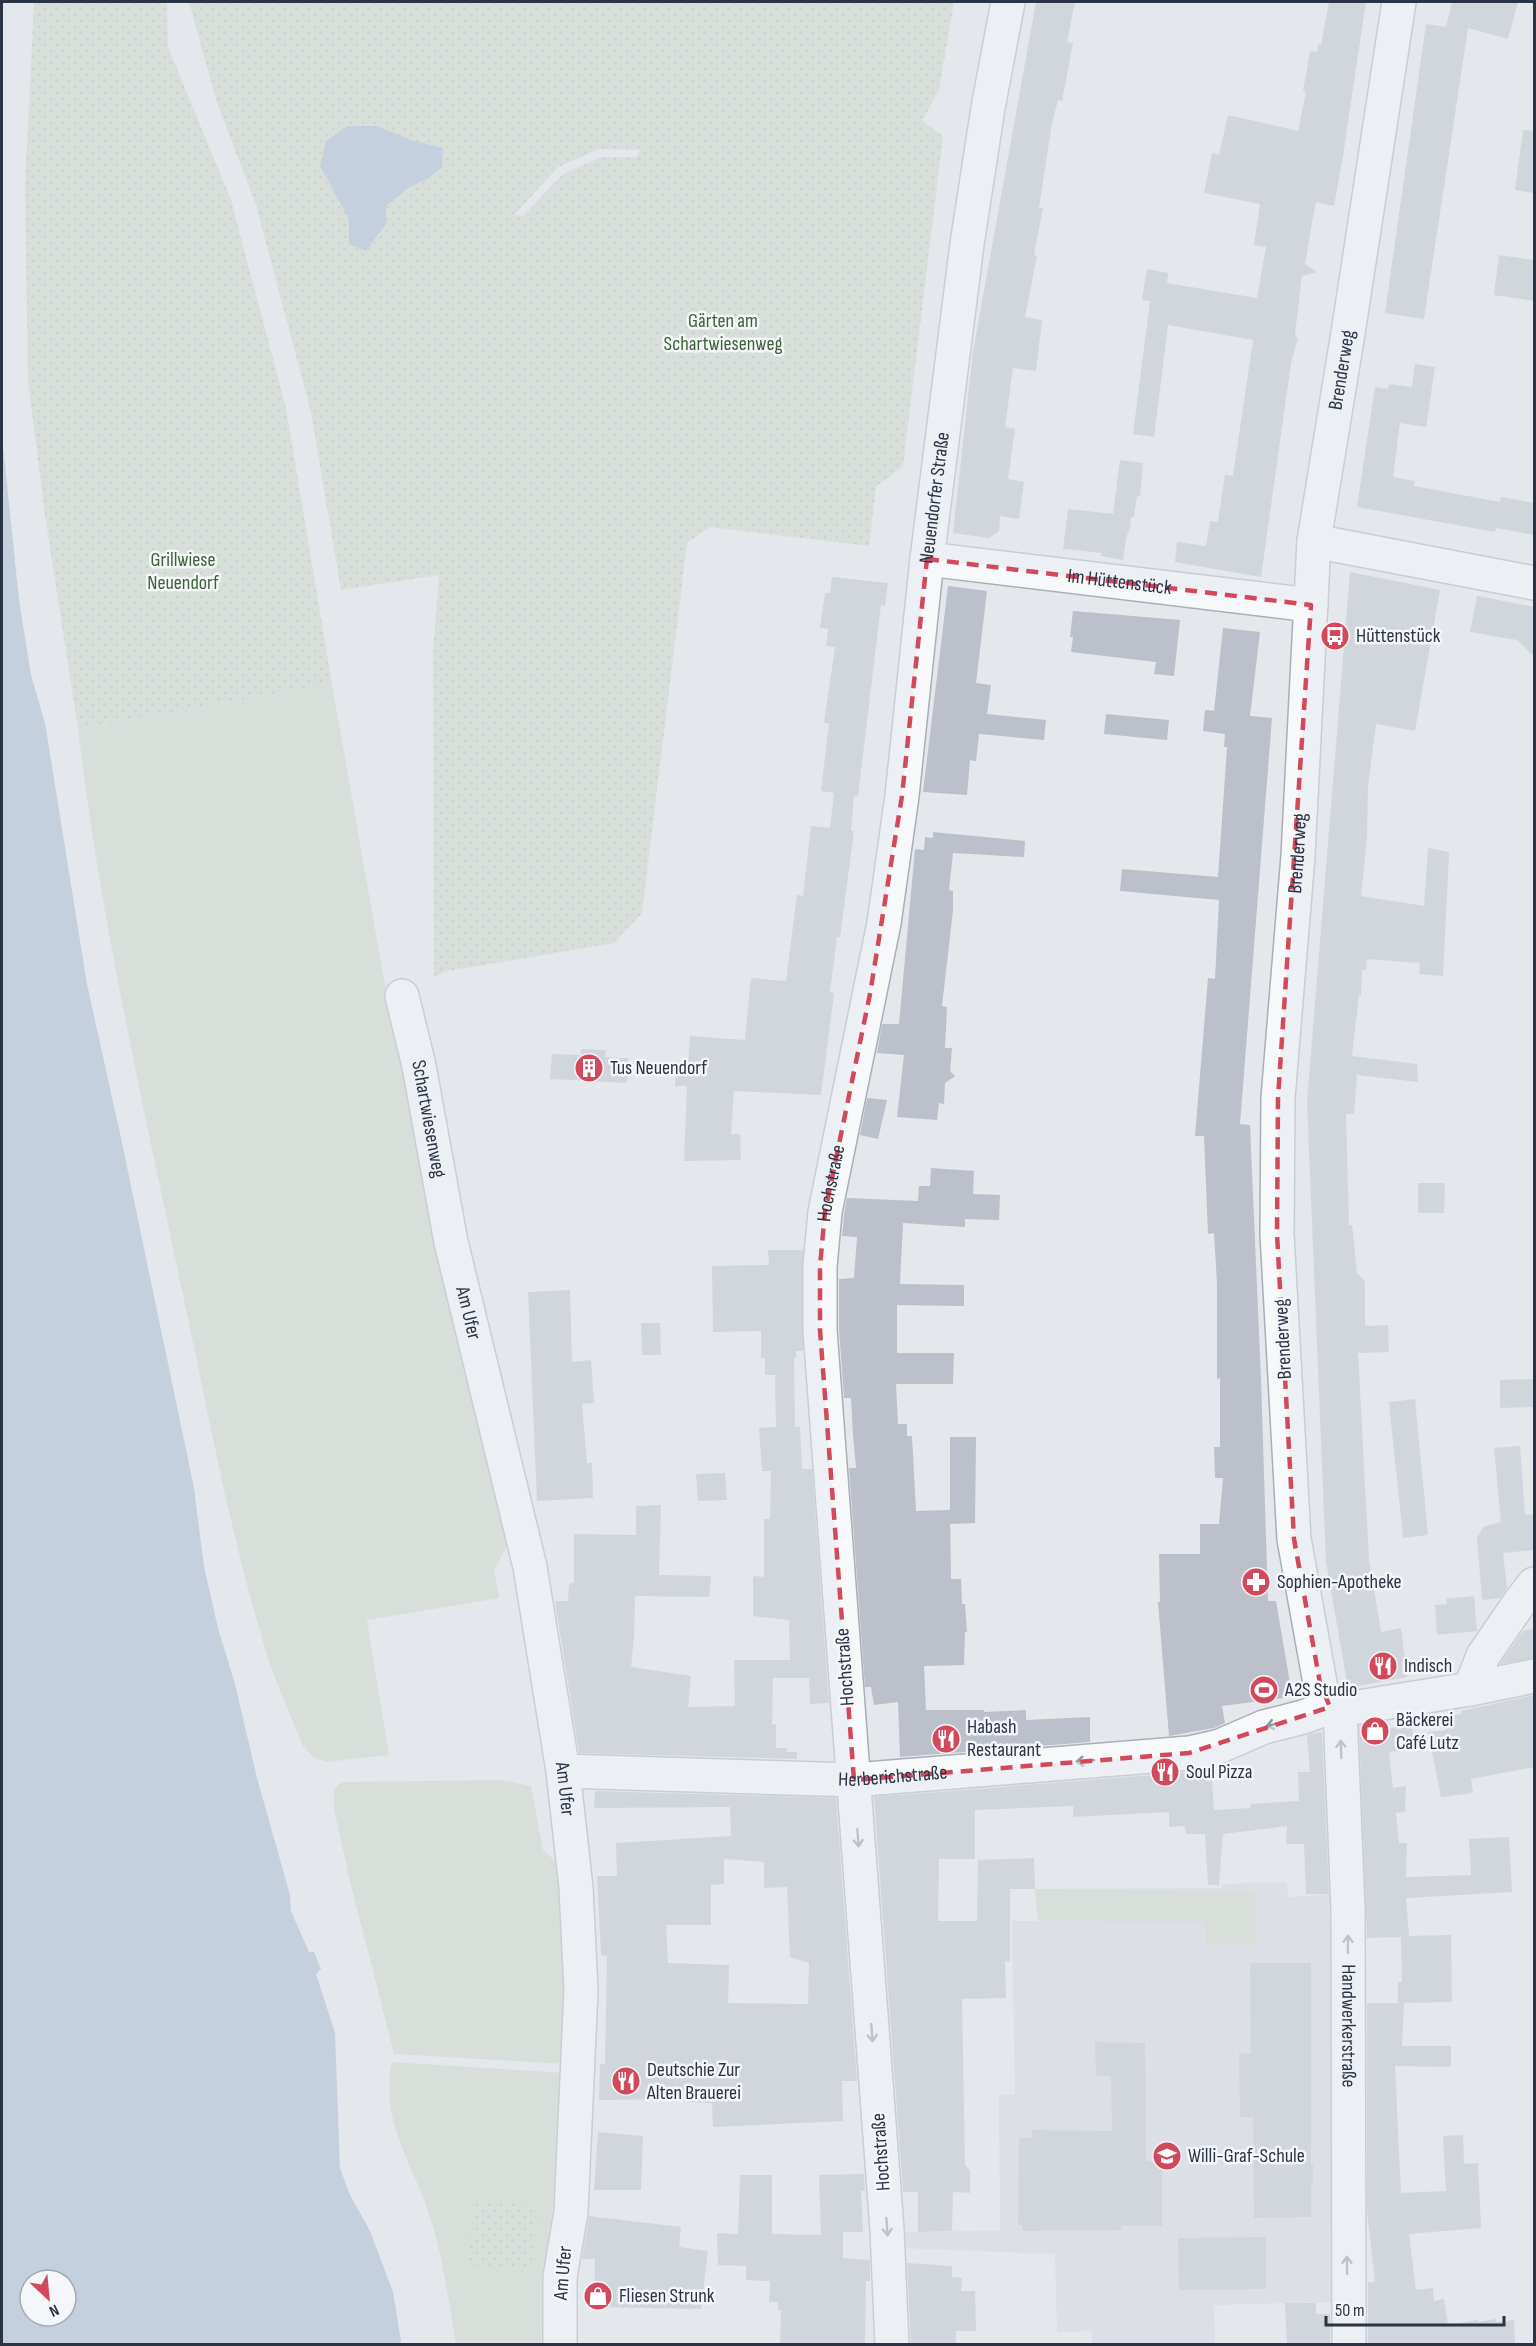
<svg xmlns="http://www.w3.org/2000/svg" width="1536" height="2346" viewBox="0 0 1536 2346" font-family="'Sofia Sans Condensed',sans-serif">
<style>
.built{fill:#d2d6de}
.grass{fill:#c9d6c5}
.park{fill:url(#park-dots);fill-rule:evenodd}
.water{fill:#9fb4cc;fill-rule:evenodd}
.building{fill:#bbc0ca;fill-rule:evenodd}
.lines{fill:none;stroke-linecap:round;stroke-linejoin:round}
.minor-casing{stroke:#a9aeb7;stroke-width:36}
.minor{stroke:#f7f8fa;stroke-width:33}
.oneway{stroke:#9196a0}
.marked{fill:none;stroke:#d1495b;stroke-width:4.5;stroke-dasharray:12 8;stroke-linejoin:round}
.labels{text-anchor:middle;dominant-baseline:central;stroke-width:5;stroke-linejoin:round;paint-order:stroke}
.park-label{font-size:20px;fill:#3f6138;stroke:#f4f6f9}
.street-label{font-size:20px;fill:#2b3445;stroke:#f4f6f9}
.poi-label{font-size:20px;fill:#2b3445;stroke:#f4f6f9;text-anchor:start}
</style>
<defs>
<pattern id="park-dots" width="8" height="8" patternUnits="userSpaceOnUse" patternTransform="scale(1.5)"><rect width="8" height="8" fill="#c9d6c5"/><path d="M2 2h.1M6 6h.1" fill="none" stroke="#adb8ab" stroke-width="1.8" stroke-linecap="round"/></pattern>
</defs>
<rect width="100%" height="100%" fill="#e4e7ec"/>
<!-- built -->
<polygon class="built" points="1287,1882 1288,1897 1336,1894 1335,2302 1214,2305 1215,2344 1092,2344 1092,2331 1057,2332 1055,2254 901,2248 900,2232 1000,2231 999,2095 1015,2094 1012,1921 1038,1921 1035,1889 1221,1888 1222,1884"/>
<!-- grass -->
<g class="grass">
<path d="M 332,684 L 384,980 L 401,1040 L 442,1264 L 507,1546 L 494,1570 L 499,1598 L 367,1620 L 389,1755 L 326,1762 L 313,1757 L 303,1746 C 291,1717 278,1688 268,1658 C 230,1537 208,1410 181,1286 C 142,1101 100,916 78,729 Z"/>
<polygon points="500,1780 531,1786 543,1850 563,1868 566,2064 394,2054 349,1877 334,1809 334,1791 338,1785 344,1782"/>
<polygon points="1035,1889 1255,1892 1255,1943 1206,1944 1205,1922 1038,1921"/>
<path d="M 392,2062 L 566,2073 L 545,2283 L 541,2344 L 456,2344 C 449,2302 443,2258 430,2217 C 414,2165 379,2121 392,2062 Z"/>
</g>
<!-- park -->
<g class="park">
<polygon points="34,2 167,2 168,47 231,200 286,408 332,684 78,729 45,515 28,381 25,187"/>
<path d="M 189,2 L 954,2 L 939,90 L 922,121 L 943,136 L 903,466 L 876,487 L 869,546 L 710,527 L 687,543 L 642,913 L 614,943 L 448,971 L 434,976 L 433,651 L 439,575 L 341,590 L 311,412 L 256,205 L 216,100 ZM 600,149 L 640,150 L 637,157 L 601,157 L 563,174 L 523,216 L 514,215 L 558,167 Z"/>
<polygon points="474,2200 538,2206 531,2267 469,2265"/>
</g>
<!-- water -->
<g class="water">
<polygon points="347,126 377,126 410,140 443,148 442,167 425,180 408,188 386,206 386,224 366,251 349,244 349,219 320,166 326,141"/>
<path d="M 2,436 L 19,600 L 31,675 L 45,723 L 87,984 L 121,1138 L 194,1488 L 204,1567 L 218,1628 L 235,1684 L 257,1778 L 290,1895 L 291,1911 L 309,1952 L 314,1952 L 321,1969 L 316,1974 L 335,2033 L 340,2168 L 350,2195 L 370,2231 L 393,2292 L 401,2341 L 399,2344 L 2,2344 ZM 30,2280 L 66,2280 L 66,2316 L 30,2316 Z"/>
</g>
<!-- building -->
<g class="building">
<polygon points="1036,2 1075,2 1067,42 1073,43 1062,101 1058,100 1052,123 1039,208 1043,208 1034,255 1037,256 1025,317 1042,320 1036,371 1013,368 1005,427 1015,429 1008,479 1024,482 1019,519 1000,516 999,531 989,538 953,533 973,352"/>
<polygon points="1329,2 1366,2 1343,156 1334,206 1316,202 1311,228 1305,264 1317,272 1302,276 1300,291 1295,335 1298,338 1291,363 1261,577 1175,562 1177,542 1206,546 1210,521 1218,522 1225,475 1233,476 1253,340 1168,325 1154,437 1133,434 1150,301 1142,300 1147,269 1168,273 1167,283 1257,298 1266,247 1254,245 1260,204 1204,193 1212,153 1219,155 1228,115 1298,131 1306,92 1303,91 1310,51 1317,52 1318,44 1321,45"/>
<polygon points="1452,2 1518,2 1508,39 1468,28 1424,319 1385,313 1426,24 1446,27"/>
<polygon points="1523,130 1534,131 1534,193 1515,190"/>
<polygon points="1499,255 1534,260 1534,301 1494,295"/>
<polygon points="1415,364 1435,367 1426,427 1400,423 1393,477 1415,481 1414,486 1500,502 1501,497 1534,503 1534,535 1496,528 1495,532 1357,507 1375,387 1388,389 1389,384 1412,387"/>
<polygon points="1120,460 1143,463 1140,496 1137,496 1134,517 1131,517 1130,528 1126,538 1123,560 1101,556 1102,553 1063,549 1068,509 1113,514"/>
<polygon points="1350,572 1440,590 1415,731 1376,724 1368,787 1367,838 1361,896 1424,906 1428,848 1449,852 1443,976 1419,974 1420,963 1367,959 1366,970 1362,970 1361,995 1359,995 1352,1056 1417,1064 1418,1082 1357,1075 1354,1114 1346,1114 1349,1225 1352,1225 1357,1273 1365,1281 1365,1326 1388,1325 1389,1352 1358,1353 1369,1560 1381,1632 1401,1628 1407,1677 1348,1688 1326,1562 1307,1102"/>
<polygon points="832,577 888,583 885,606 881,605 858,796 854,796 851,831 854,831 840,937 837,937 830,992 834,993 821,1095 734,1091 731,1134 740,1134 741,1160 684,1161 687,1086 675,1086 676,1066 688,1066 690,1036 745,1040 751,978 786,981 797,895 803,896 811,826 830,828 834,793 821,791 829,723 824,723 835,647 826,646 828,629 820,628 825,593 830,593"/>
<polygon points="948,586 987,591 976,683 991,685 987,714 1046,720 1044,740 979,734 976,761 970,760 967,795 923,792"/>
<polygon points="1477,596 1534,607 1534,657 1517,640 1470,632"/>
<polygon points="1073,611 1180,620 1174,676 1154,674 1156,662 1071,652 1073,637 1070,637"/>
<polygon points="1223,628 1260,632 1250,716 1272,718 1240,1124 1250,1125 1261,1379 1268,1601 1276,1601 1291,1689 1284,1698 1222,1706 1225,1723 1214,1728 1169,1736 1158,1602 1160,1602 1159,1554 1200,1554 1200,1524 1219,1524 1223,1478 1215,1478 1214,1447 1220,1447 1220,1378 1217,1379 1217,1283 1214,1233 1208,1234 1204,1136 1195,1136 1208,978 1215,979 1219,900 1120,891 1122,869 1218,877 1227,747 1224,747 1225,734 1203,731 1205,710 1214,711"/>
<polygon points="1106,714 1169,720 1167,740 1104,734"/>
<polygon points="933,832 1025,841 1024,857 953,853 949,890 953,891 953,910 942,1006 947,1007 945,1048 952,1048 950,1071 955,1076 945,1083 944,1104 939,1103 937,1120 897,1117 904,1055 877,1053 882,1024 899,1024 915,849 924,850 925,837 933,838"/>
<polygon points="581,1049 606,1050 605,1057 628,1058 627,1083 550,1079 552,1054 581,1055"/>
<polygon points="867,1098 887,1100 878,1139 860,1135"/>
<polygon points="931,1168 974,1171 973,1194 1000,1195 999,1220 965,1219 965,1227 903,1223 900,1284 964,1285 964,1306 897,1305 897,1353 954,1353 953,1384 896,1384 898,1424 907,1424 907,1436 912,1436 916,1511 950,1510 951,1579 961,1579 962,1604 965,1604 967,1632 965,1632 964,1665 924,1666 926,1710 984,1710 984,1712 1026,1710 1026,1720 1090,1717 1090,1742 900,1757 898,1702 874,1705 871,1687 865,1687 849,1468 856,1468 853,1435 851,1398 844,1398 839,1329 839,1279 854,1278 857,1237 842,1236 844,1215 847,1198 918,1201 919,1186 930,1186"/>
<polygon points="1418,1183 1445,1183 1444,1213 1418,1213"/>
<polygon points="768,1250 803,1250 803,1351 796,1351 796,1358 794,1358 795,1427 800,1427 802,1469 812,1469 829,1703 810,1704 809,1678 773,1678 772,1725 776,1724 776,1748 787,1748 787,1752 797,1752 797,1759 579,1753 555,1601 568,1601 569,1585 574,1582 574,1534 636,1535 636,1506 661,1505 659,1575 711,1576 709,1597 635,1596 634,1638 631,1667 691,1676 688,1707 735,1706 734,1660 790,1660 789,1620 753,1616 753,1576 764,1577 764,1519 770,1519 771,1471 762,1471 759,1428 776,1427 775,1375 765,1375 765,1358 761,1358 761,1331 713,1332 712,1266 769,1265"/>
<polygon points="570,1290 572,1362 591,1360 594,1403 582,1404 587,1463 592,1463 593,1498 537,1501 528,1292"/>
<polygon points="641,1323 660,1323 661,1355 642,1355"/>
<polygon points="1534,1379 1534,1407 1500,1408 1500,1380"/>
<polygon points="1415,1399 1428,1535 1403,1538 1389,1402"/>
<polygon points="950,1437 976,1437 975,1523 950,1524"/>
<polygon points="1520,1446 1525,1515 1534,1514 1534,1550 1503,1553 1507,1588 1500,1598 1482,1600 1477,1538 1483,1527 1501,1522 1494,1448"/>
<polygon points="725,1473 727,1500 698,1501 696,1474"/>
<polygon points="1474,1596 1477,1631 1437,1635 1435,1605 1447,1604 1446,1599"/>
<polygon points="1534,1628 1534,1658 1500,1664 1523,1631"/>
<polygon points="1534,1695 1534,1767 1471,1779 1473,1793 1441,1797 1428,1732 1446,1730 1445,1717 1461,1714 1461,1711"/>
<polygon points="1381,1722 1381,1730 1412,1724 1414,1748 1389,1752 1393,1788 1406,1786 1405,1812 1396,1813 1399,1843 1407,1843 1406,1877 1471,1875 1469,1839 1509,1837 1512,1892 1406,1898 1409,1936 1451,1935 1452,2002 1398,2003 1398,1982 1402,1982 1401,1937 1367,1938 1359,1726"/>
<polygon points="1322,1732 1329,1894 1306,1894 1304,1844 1286,1844 1287,1826 1223,1834 1219,1885 1208,1885 1205,1834 1186,1834 1185,1826 1169,1827 1169,1812 1073,1817 1073,1806 975,1810 975,1859 939,1859 938,1921 977,1921 978,1860 1034,1858 1035,1889 1010,1889 1010,1961 1005,1962 1006,1998 962,1999 965,2165 970,2170 970,2193 953,2192 952,2231 918,2232 918,2192 903,2192 874,1797 1191,1772 1211,1767 1214,1810 1250,1808 1251,1804 1299,1801 1298,1772 1310,1772 1307,1735"/>
<path d="M 595,1791 L 836,1798 L 857,2081 L 842,2081 L 843,2121 L 713,2127 L 712,2103 L 687,2102 L 683,2099 L 599,2100 L 600,2064 L 605,2064 L 607,1956 L 601,1955 L 597,1876 L 617,1876 L 616,1843 L 731,1836 L 730,1807 L 594,1808 ZM 724,1859 L 764,1862 L 764,1888 L 787,1887 L 790,1957 L 809,1963 L 808,2004 L 728,2003 L 729,1965 L 668,1963 L 666,1925 L 711,1925 L 711,1885 L 724,1884 Z"/>
<polygon points="1250,1963 1311,1963 1311,2165 1313,2165 1313,2184 1311,2184 1311,2217 1254,2218 1253,2117 1240,2117 1239,2053 1251,2054"/>
<polygon points="1367,2003 1404,2003 1402,2046 1451,2046 1451,2067 1395,2066 1401,2193 1446,2191 1443,2136 1463,2135 1464,2164 1478,2163 1481,2228 1409,2234 1416,2290 1433,2288 1434,2301 1444,2299 1448,2325 1478,2320 1478,2322 1496,2319 1496,2322 1514,2320 1515,2344 1368,2344 1368,2282 1375,2282 1367,2210"/>
<polygon points="1095,2042 1145,2043 1146,2161 1162,2162 1162,2226 1122,2225 1121,2230 1023,2231 1022,2225 1018,2225 1019,2138 1032,2138 1032,2130 1112,2131 1111,2076 1096,2076"/>
<polygon points="598,2132 643,2136 641,2190 594,2190"/>
<polygon points="861,2174 864,2174 865,2191 861,2190 863,2232 843,2232 843,2258 870,2260 870,2281 866,2281 865,2344 780,2344 781,2310 778,2310 778,2302 769,2302 770,2281 746,2280 746,2266 718,2265 717,2233 738,2234 740,2175 772,2175 772,2234 821,2235 819,2175"/>
<polygon points="589,2216 681,2227 679,2247 708,2251 701,2309 594,2307 595,2259 582,2259"/>
<polygon points="1266,2237 1266,2289 1179,2290 1178,2238"/>
<polygon points="907,2263 952,2266 952,2277 962,2278 961,2291 975,2291 976,2331 956,2331 956,2344 911,2344"/>
<polygon points="1285,2303 1316,2303 1316,2314 1330,2314 1330,2344 1287,2344"/>
</g>
<g class="lines">
<!-- minor casing -->
<g class="minor-casing">
<g id="minor">
<polyline points="1314,541 1534,583"/>
<path id="s1" d="M 927,559 L 1311,605"/>
<path id="s2" d="M 402,996 L 419,1066 L 451,1242 L 530,1567 L 563,1771 L 576,1888 L 581,1990 L 571,2212 L 560,2277 L 560,2344"/>
<polyline points="1470,1689 1483,1656 1520,1602 1534,1584"/>
<path id="s3" d="M 1330,1707 L 1324,1700 L 1320,1683 L 1294,1539 L 1277,1234 L 1278,1098 L 1298,856 L 1314,541 L 1348,333 L 1399,2"/>
<path id="s4" d="M 1340,1710 L 1348,1909 L 1349,2344"/>
<path id="s5" d="M 563,1771 L 854,1780 L 1189,1753 L 1220,1746 L 1264,1727 L 1303,1717 L 1330,1707 L 1340,1710 L 1470,1689 L 1534,1676"/>
<path id="s6" d="M 892,2344 L 887,2230 L 820,1330 L 820,1266 L 825,1212 L 884,923 L 902,796 L 927,559 L 967,244 L 988,108 L 1008,2"/>
</g>
</g>
<!-- minor -->
<use href="#minor" class="minor"/>
</g>
<!-- one-way arrows -->
<defs><path id="oneway-shaft" d="M-6 0H5M1.5-3L5.5 0L1.5 3" fill="none" stroke-width="1.6" stroke-linecap="round" stroke-linejoin="round" transform="scale(1.5)"/></defs>
<g class="oneway">
<use href="#oneway-shaft" transform="translate(1275 1724) rotate(167)"/>
<use href="#oneway-shaft" transform="translate(1341 1749) rotate(-92)"/>
<use href="#oneway-shaft" transform="translate(1085 1761) rotate(175)"/>
<use href="#oneway-shaft" transform="translate(858 1838) rotate(86)"/>
<use href="#oneway-shaft" transform="translate(1348 1944) rotate(-89)"/>
<use href="#oneway-shaft" transform="translate(872 2033) rotate(85)"/>
<use href="#oneway-shaft" transform="translate(887 2227) rotate(86)"/>
<use href="#oneway-shaft" transform="translate(1347 2265) rotate(-91)"/>
</g>
<!-- marked area -->
<path d="M0 0H1536V2346H0ZM 927,559 L 1311,605 L 1278,1098 L 1277,1234 L 1294,1539 L 1320,1683 L 1330,1707 L 1189,1753 L 854,1780 L 820,1330 L 820,1266 L 825,1212 L 870,994 L 902,796 Z" fill="#e4e7ec" fill-opacity=".55" fill-rule="evenodd"/>
<path class="marked" d="M 927,559 L 1311,605 L 1278,1098 L 1277,1234 L 1294,1539 L 1320,1683 L 1330,1707 L 1189,1753 L 854,1780 L 820,1330 L 820,1266 L 825,1212 L 870,994 L 902,796 Z"/>
<!-- icons -->
<defs>
<g id="bus-disc" transform="scale(1.5)"><circle r="9.5" fill="#d1495b" stroke="#f4f6f9"/><path d="M-5-6H5V4H4V6H2V4H-2V6H-4V4H-5ZM-3.5-4V0h7V-4ZM-3.5 1.2v1.5H-2V1.2ZM2 1.2v1.5H3.5V1.2Z" fill="#fff"/></g>
<g id="building-disc" transform="scale(1.5)"><circle r="9.5" fill="#d1495b" stroke="#f4f6f9"/><path d="M-4-6H4V6H1V3H-1V6H-4ZM-2.5-4.3h1.7v1.8h-1.7ZM.8-4.3h1.7v1.8H.8ZM-2.5-1h1.7V.8h-1.7ZM.8-1h1.7V.8H.8Z" fill="#fff"/></g>
<g id="pharmacy-disc" transform="scale(1.5)"><circle r="9.5" fill="#d1495b" stroke="#f4f6f9"/><path d="M-2-6h4v4h4v4h-4v4h-4v-4h-4v-4h4Z" fill="#fff"/></g>
<g id="restaurant-disc" transform="scale(1.5)"><circle r="9.5" fill="#d1495b" stroke="#f4f6f9"/><path d="M-5-6h1v4h1v-4h1v4h1v-4h1v5L-1.5 .5V6h-2V.5L-5-1ZM5-6V6H3V1.5H1.5Q1.5-4 5-6Z" fill="#fff"/></g>
<g id="stadium-disc" transform="scale(1.5)"><circle r="9.5" fill="#d1495b" stroke="#f4f6f9"/><path d="M0-5a6.5 5 0 1 0 0 10a6.5 5 0 1 0 0-10ZM-3.5-1.8h7v3.6h-7Z" fill="#fff"/></g>
<g id="shop-disc" transform="scale(1.5)"><circle r="9.5" fill="#d1495b" stroke="#f4f6f9"/><path d="M-5-2.5h2.3a2.7 3.5 0 0 1 5.4 0H5L5.5 6h-11ZM-1.5-2.5h3a1.5 2.3 0 0 0-3 0Z" fill="#fff"/></g>
<g id="school-disc" transform="scale(1.5)"><circle r="9.5" fill="#d1495b" stroke="#f4f6f9"/><path d="M0-5L7-2L0 1L-7-2ZM-4 1L0 2.5L4 1V4Q0 6-4 4Z" fill="#fff"/></g>
</defs>
<g fill-rule="evenodd">
<use href="#bus-disc" x="1335" y="636"/>
<use href="#building-disc" x="589" y="1068"/>
<use href="#pharmacy-disc" x="1256" y="1582"/>
<use href="#restaurant-disc" x="1383" y="1666"/>
<use href="#stadium-disc" x="1264" y="1690"/>
<use href="#shop-disc" x="1375" y="1731"/>
<use href="#restaurant-disc" x="946" y="1739"/>
<use href="#restaurant-disc" x="1165" y="1772"/>
<use href="#restaurant-disc" x="626" y="2081"/>
<use href="#school-disc" x="1167" y="2156"/>
<use href="#shop-disc" x="598" y="2296"/>
</g>
<g class="labels">
<!-- park labels -->
<g class="park-label">
<text x="723" y="321">Gärten am<tspan x="723" dy="23">Schartwiesenweg</tspan></text>
<text x="183" y="560">Grillwiese<tspan x="183" dy="23">Neuendorf</tspan></text>
</g>
<!-- street labels -->
<g class="street-label">
<text stroke="none"><textPath href="#s3" startOffset="1346">Brenderweg</textPath></text>
<text stroke="none"><textPath href="#s6" startOffset="1858">Neuendorfer Straße</textPath></text>
<text stroke="none"><textPath href="#s1" startOffset="194">Im Hüttenstück</textPath></text>
<text stroke="none"><textPath href="#s3" startOffset="860">Brenderweg</textPath></text>
<text stroke="none"><textPath href="#s2" startOffset="126">Schartwiesenweg</textPath></text>
<text stroke="none"><textPath href="#s6" startOffset="1164">Hochstraße</textPath></text>
<text stroke="none"><textPath href="#s2" startOffset="324">Am Ufer</textPath></text>
<text transform="translate(1283 1339) rotate(-93)">Brenderweg</text>
<text transform="translate(845 1667) rotate(-94)">Hochstraße</text>
<text stroke="none"><textPath href="#s5" startOffset="330">Herberichstraße</textPath></text>
<text stroke="none"><textPath href="#s2" startOffset="810">Am Ufer</textPath></text>
<text stroke="none"><textPath href="#s4" startOffset="316">Handwerkerstraße</textPath></text>
<text transform="translate(881 2152) rotate(-94)">Hochstraße</text>
<text transform="translate(563 2273) rotate(-85)">Am Ufer</text>
</g>
<!-- poi labels -->
<g class="poi-label">
<text x="1356" y="636">Hüttenstück</text>
<text x="610" y="1068">Tus Neuendorf</text>
<text x="1277" y="1582">Sophien-Apotheke</text>
<text x="1404" y="1666">Indisch</text>
<text x="1285" y="1690">A2S Studio</text>
<text x="1396" y="1720">Bäckerei<tspan x="1396" dy="23">Café Lutz</tspan></text>
<text x="967" y="1727">Habash<tspan x="967" dy="23">Restaurant</tspan></text>
<text x="1186" y="1772">Soul Pizza</text>
<text x="647" y="2070">Deutschie Zur<tspan x="647" dy="23">Alten Brauerei</tspan></text>
<text x="1188" y="2156">Willi-Graf-Schule</text>
<text x="619" y="2296">Fliesen Strunk</text>
</g>
</g>
<!-- border -->
<rect width="1536" height="2346" fill="none" stroke="#2b3445" stroke-width="6"/>
<!-- north arrow -->
<g transform="translate(48 2298) rotate(154)"><circle r="28" fill="#f4f6f9" stroke="#a4a8b1" stroke-width="1.5"/>
<path d="M0-4.5L10 22L0 15L-10 22Z" fill="#d1495b"/>
<text y="-9" font-size="16" font-weight="bold" text-anchor="middle" fill="#2b3445">N</text>
</g>
<!-- scale -->
<path d="M1326 2316v9h178v-9" fill="none" stroke="#2b3445" stroke-width="3"/>
<text x="1335" y="2316" font-size="18" fill="#2b3445" stroke="#f4f6f9" stroke-width="4.5" paint-order="stroke">50 m</text>
</svg>
